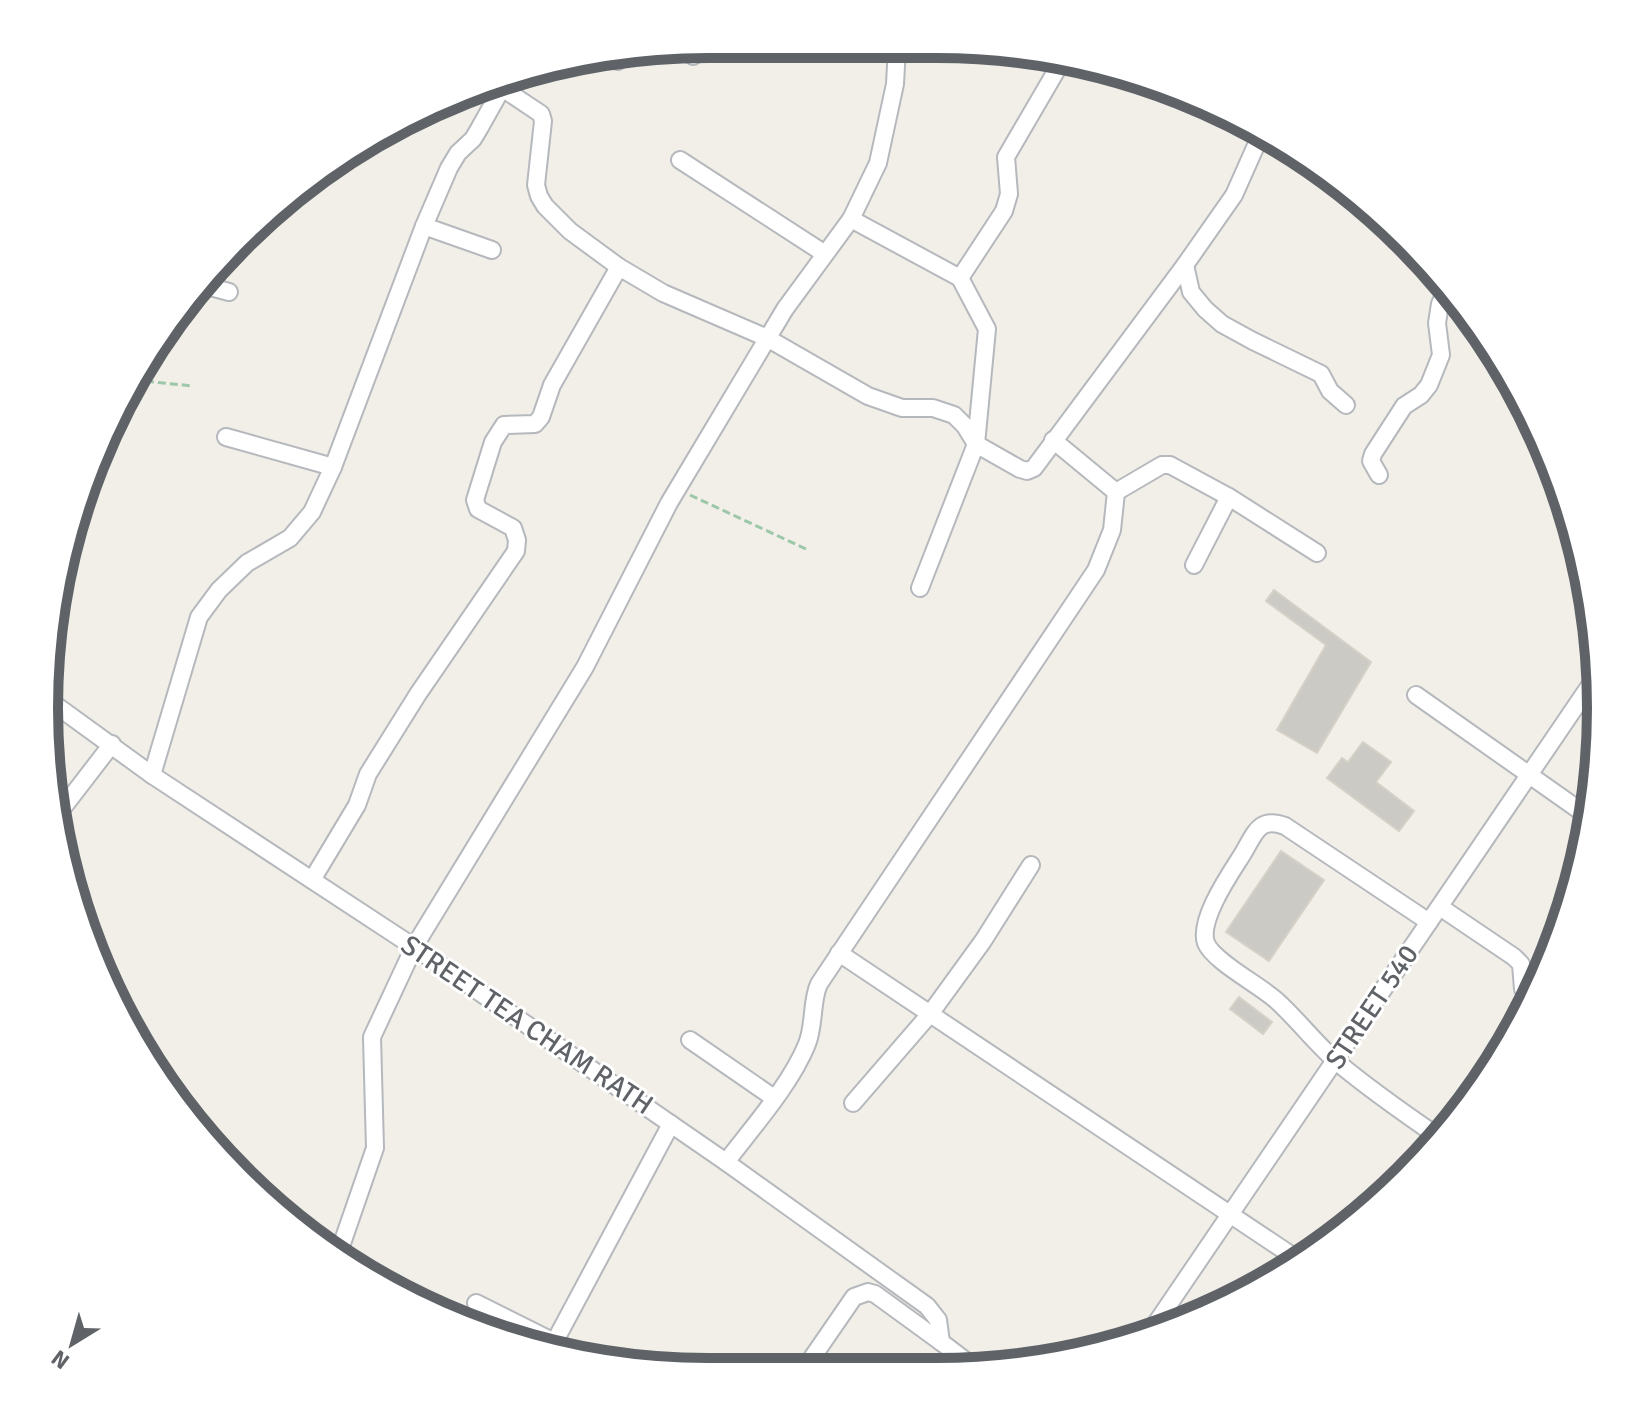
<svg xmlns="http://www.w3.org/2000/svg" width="1645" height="1416" viewBox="0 0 1645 1416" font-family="Signika,sans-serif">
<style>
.building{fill:#cccac5;stroke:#d6d1c6;stroke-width:2}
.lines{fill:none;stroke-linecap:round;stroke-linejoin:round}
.minor-casing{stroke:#b5b8bc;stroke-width:20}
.path{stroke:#9cc7a9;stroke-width:3;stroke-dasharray:8 4;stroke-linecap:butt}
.minor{stroke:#fff;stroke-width:16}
.labels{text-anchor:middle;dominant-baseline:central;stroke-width:6;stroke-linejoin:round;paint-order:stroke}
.street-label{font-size:28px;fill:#5f6368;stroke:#fff}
.rim{fill:none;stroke:#5f6368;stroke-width:10}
</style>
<rect width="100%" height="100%" fill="#f1efe8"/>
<!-- building -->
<g class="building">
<polygon points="1274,590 1371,662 1317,753 1277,730 1326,645 1266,601"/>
<polygon points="1363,742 1391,762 1376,782 1414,811 1399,831 1327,778 1342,758 1348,762"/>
<polygon points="1281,851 1324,880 1269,961 1226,932"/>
<polygon points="1239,997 1272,1022 1263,1034 1230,1009"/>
</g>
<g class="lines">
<!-- minor casing -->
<g class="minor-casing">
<g id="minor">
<polyline points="693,56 694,46"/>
<polyline points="611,57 618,61"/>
<polyline points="502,88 541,114 543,121 536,185 539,196 545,206 570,231 619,267 663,293 767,338 868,396 902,408 933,408 954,415 965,426 976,444 1020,469 1027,471 1034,468 1185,265 1234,195 1262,132"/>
<polyline points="680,160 825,254"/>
<polyline points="276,212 288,197"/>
<polyline points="851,219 960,278 987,329 976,444 920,588"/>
<polyline points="424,226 492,250"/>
<polyline points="1185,265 1191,292 1205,309 1222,324 1253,341 1321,374 1330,391 1346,405"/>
<polyline points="960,278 1004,211 1009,194 1006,157 1062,61"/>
<polyline points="203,285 229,292"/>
<polyline points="226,437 333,467"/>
<polyline points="1053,440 1116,492"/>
<polyline points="1379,475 1371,461 1373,454 1404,406 1421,395 1429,385 1441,355 1437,323 1440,304 1448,287"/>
<polyline points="1116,492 1162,465 1170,465 1229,497 1317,553"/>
<polyline points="1194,565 1229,497"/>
<polyline points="1416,695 1589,817"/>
<polyline points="50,701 152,775 414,947 726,1162 927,1306 938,1320 941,1342 979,1371"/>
<polyline points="152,775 199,617 219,590 247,563 290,538 312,512 333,467 424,226 449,168 458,153 473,139 479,129 502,88 504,79"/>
<polyline points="55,818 112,744"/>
<polyline points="312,880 357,805 368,774 418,694 516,551 517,540 513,528 478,509 475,500 493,442 504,425 535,424 541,417 552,385 619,267"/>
<polyline points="1440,907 1514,957 1521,964 1523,989 1533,1002"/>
<path d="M 1429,922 L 1285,826 C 1258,816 1255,834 1242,855 C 1230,874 1198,920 1206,943 C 1213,961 1261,986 1277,1001 C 1298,1020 1315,1043 1337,1062 C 1369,1089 1405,1114 1440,1138"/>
<polyline points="839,953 1300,1261"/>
<polyline points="690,1040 774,1098"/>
<polyline points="853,1103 930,1014 983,941 1031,865"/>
<path d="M 726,1162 C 752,1128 791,1084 807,1044 C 815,1024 811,1001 819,984 L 1096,570 L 1112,530 L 1116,492"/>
<polyline points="337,1258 375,1148 372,1037 414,947 585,667 669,503 785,309 851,219 878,163 895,84 897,47"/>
<polyline points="476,1303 590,1360"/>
<polyline points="1146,1338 1597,675"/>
<polyline points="555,1341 671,1124"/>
<polyline points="803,1371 854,1297 868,1292 875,1294 941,1342"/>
</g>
</g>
<!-- path -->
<g class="path">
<polyline points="134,380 193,386"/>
<polyline points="690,495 806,549"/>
</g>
<!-- minor -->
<use href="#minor" class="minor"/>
</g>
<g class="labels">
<!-- street labels -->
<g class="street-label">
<text transform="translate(1372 1007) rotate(-56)">STREET 540</text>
<text transform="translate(527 1025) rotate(34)">STREET TEA CHAM RATH</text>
</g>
</g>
<!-- crop -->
<path d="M0 0H1645V1416H0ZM708 58H937A650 650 0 0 1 1587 708V708A650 650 0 0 1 937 1358H708A650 650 0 0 1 58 708V708A650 650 0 0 1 708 58Z" fill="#fff" fill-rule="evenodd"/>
<path class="rim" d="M708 58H937A650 650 0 0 1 1587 708V708A650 650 0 0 1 937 1358H708A650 650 0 0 1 58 708V708A650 650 0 0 1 708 58Z"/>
<!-- north arrow -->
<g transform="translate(72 1344) rotate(217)" stroke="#ffffff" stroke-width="6" paint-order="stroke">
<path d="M0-6L14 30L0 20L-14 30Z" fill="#5f6368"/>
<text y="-12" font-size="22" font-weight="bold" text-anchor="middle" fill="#5f6368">N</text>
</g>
</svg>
